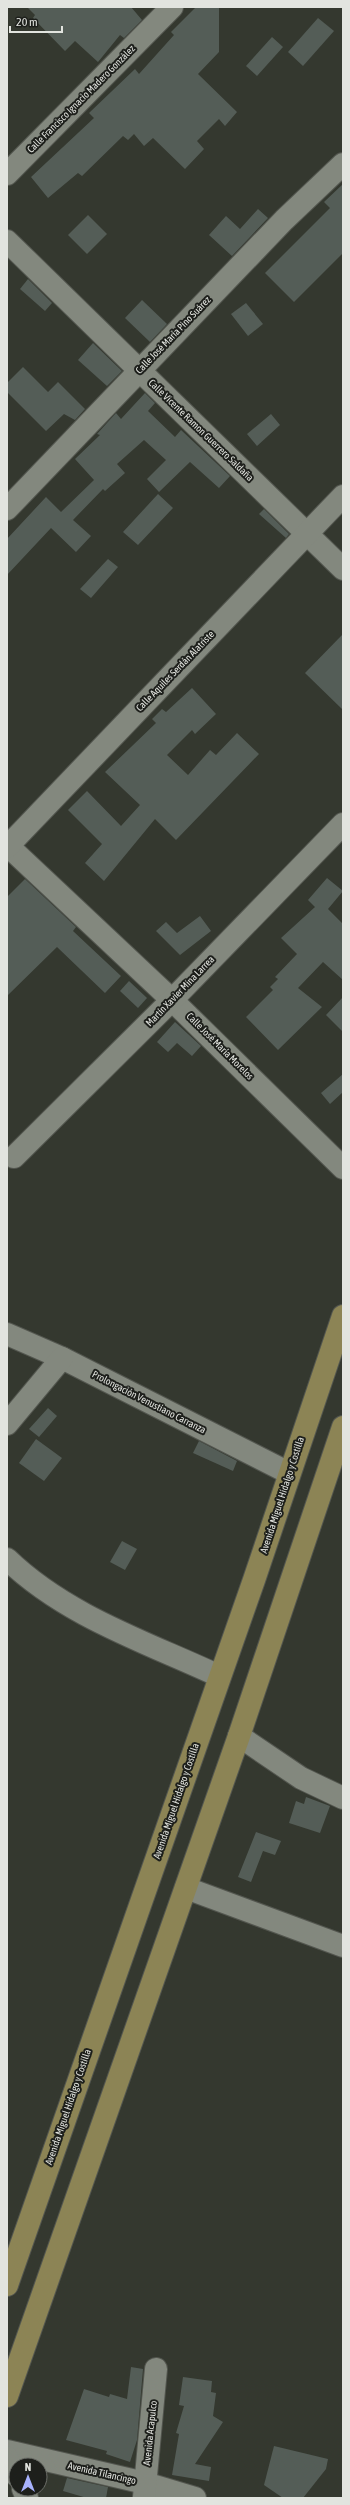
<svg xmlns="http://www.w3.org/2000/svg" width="350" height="2505" viewBox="0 0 350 2505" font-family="'Asap Condensed',sans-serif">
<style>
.building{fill:#545d57}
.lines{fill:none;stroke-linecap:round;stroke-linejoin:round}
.minor-casing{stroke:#53564f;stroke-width:24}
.major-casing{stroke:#53564f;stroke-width:24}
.minor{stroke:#83887e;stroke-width:22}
.major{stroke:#8c8455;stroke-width:22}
.labels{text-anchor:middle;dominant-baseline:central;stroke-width:4;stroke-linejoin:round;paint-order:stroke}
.street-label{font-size:10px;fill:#e2e4df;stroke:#1d1f1b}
</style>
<rect width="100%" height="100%" fill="#34382f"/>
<!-- building -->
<g class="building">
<polygon points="27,7 131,7 142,20 124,38 120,35 98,62 75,41 65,51 33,18 35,15"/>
<polygon points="196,7 219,7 219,52 198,74 237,112 225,126 219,119 197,141 204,149 185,169 153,138 144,146 134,134 128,140 123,136 82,176 78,173 48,198 31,177 94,118 89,113 135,69 139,74 174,35 171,32"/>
<polygon points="318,18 334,31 303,66 288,52"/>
<polygon points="272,37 283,47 257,76 246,66"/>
<polygon points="343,184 343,253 294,302 265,273 330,208 324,202"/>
<polygon points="258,209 268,218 232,256 209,235 226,216 240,229"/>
<polygon points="88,215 107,234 87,254 68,235"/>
<polygon points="28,279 52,303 45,311 20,289"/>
<polygon points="142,300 167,324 150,342 125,318"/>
<polygon points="246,303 263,324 248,336 231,314"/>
<polygon points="93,343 122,371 107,386 78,360"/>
<polygon points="23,367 48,392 58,382 85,409 75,420 64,414 46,431 7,392 7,383"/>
<polygon points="145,393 155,403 148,411 175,437 181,430 230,476 219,488 190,462 159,492 147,479 166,460 144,440 117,464 125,473 105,491 103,489 73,520 91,536 76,552 51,528 7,575 7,539 46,497 61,512 94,480 75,459 100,435 97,434 116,413 121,419"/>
<polygon points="271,414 280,425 257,446 247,434"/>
<polygon points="158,494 173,508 138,545 123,532"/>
<polygon points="264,509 289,534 286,538 259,514"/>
<polygon points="108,559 118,567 91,598 80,589"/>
<polygon points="343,634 343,710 305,673"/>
<polygon points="192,688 216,714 195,734 192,730 167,755 188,775 210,750 216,755 237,733 259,754 176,840 155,819 104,881 85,863 102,844 68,810 87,791 121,826 140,805 105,772 156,723 152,719 162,709 166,712"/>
<polygon points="327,878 343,891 328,909 343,924 343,980 323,962 298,988 322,1007 278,1050 246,1017 273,990 270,987 278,979 275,977 297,954 281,938 315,907 308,900"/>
<polygon points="25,879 76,927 73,931 121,976 105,993 57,947 7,996 7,897"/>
<polygon points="200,916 211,931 180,955 156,931 166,922 177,933"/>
<polygon points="129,981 147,998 138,1008 120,991"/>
<polygon points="343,997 343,1032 326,1015"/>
<polygon points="175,1022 201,1046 192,1056 177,1043 168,1052 157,1042"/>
<polygon points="343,1074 343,1092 330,1104 321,1093"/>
<polygon points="48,1408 57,1416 39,1437 29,1429"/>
<polygon points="36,1439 62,1458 44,1481 19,1463"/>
<polygon points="199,1441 237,1461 233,1471 193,1453"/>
<polygon points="122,1541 137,1549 125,1570 110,1562"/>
<polygon points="306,1797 330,1806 320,1833 289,1823 296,1801 304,1804"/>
<polygon points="256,1832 281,1841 275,1855 263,1851 251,1882 238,1877"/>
<polygon points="131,2367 143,2369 137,2440 130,2462 106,2454 107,2451 66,2440 84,2389 109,2397 110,2394 127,2399"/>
<polygon points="183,2377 212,2381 211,2392 216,2393 213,2416 223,2422 195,2464 211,2467 209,2481 172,2475 179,2434 176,2433 184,2406 179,2405"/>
<polygon points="274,2446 328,2459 326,2469 303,2498 283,2498 264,2485"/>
<polygon points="67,2478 108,2487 106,2498 87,2498 63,2491"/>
</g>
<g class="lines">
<!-- minor casing -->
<g class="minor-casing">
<g id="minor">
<polyline points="7,174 172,7"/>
<polyline points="7,241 343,569"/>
<polyline points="7,509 284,220 343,164"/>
<polyline points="7,845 172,1000 343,1168"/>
<polyline points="7,847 343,496"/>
<polyline points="14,1157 172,1000 343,824"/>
<polyline points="7,1334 62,1358 289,1473"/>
<polyline points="7,1424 62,1358"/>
<path d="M 7,1559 C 66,1616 146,1642 219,1676"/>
<polyline points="239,1736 301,1778 343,1798"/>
<polyline points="186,1888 343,1946"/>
<polyline points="7,2451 145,2483 195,2498"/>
<polyline points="7,2457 16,2475"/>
<polyline points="23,2489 27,2498"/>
<polyline points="144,2497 156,2369"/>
</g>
</g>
<!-- major casing -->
<g class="major-casing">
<g id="major">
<polyline points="7,2285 254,1580 343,1316"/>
<polyline points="7,2396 239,1736 343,1427"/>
</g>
</g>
<!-- minor -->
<use href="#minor" class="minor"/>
<!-- major -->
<use href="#major" class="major"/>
</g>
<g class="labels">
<!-- street labels -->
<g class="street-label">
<text transform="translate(81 99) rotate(-45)">Calle Francisco Ignacio Madero González</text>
<text transform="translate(173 335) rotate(-46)">Calle José María Pino Suárez</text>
<text transform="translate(201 430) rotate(44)">Calle Vicente Ramon Guerrero Saldaña</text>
<text transform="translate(175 671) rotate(-46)">Calle Aquiles Serdán Alatriste</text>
<text transform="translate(180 991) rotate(-46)">Martín Xavier Mina Larrea</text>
<text transform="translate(220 1046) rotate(45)">Calle José María Morelos</text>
<text transform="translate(149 1402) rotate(27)">Prolongación Venustiano Carranza</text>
<text transform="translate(282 1495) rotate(-72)">Avenida Miguel Hidalgo y Costilla</text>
<text transform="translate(176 1801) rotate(-71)">Avenida Miguel Hidalgo y Costilla</text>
<text transform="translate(68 2107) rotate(-71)">Avenida Miguel Hidalgo y Costilla</text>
<text transform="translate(150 2433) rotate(-84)">Avenida Acapulco</text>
<text transform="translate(102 2473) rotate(13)">Avenida Tilancingo</text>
</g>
</g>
<!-- border -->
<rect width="350" height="2505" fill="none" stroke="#e2e4df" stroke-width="16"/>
<!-- north arrow -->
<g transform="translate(28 2477)"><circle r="19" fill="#1d1f1b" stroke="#6c6e69"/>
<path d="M0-3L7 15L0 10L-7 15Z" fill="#a7b1fc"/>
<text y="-6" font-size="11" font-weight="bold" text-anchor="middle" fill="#e2e4df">N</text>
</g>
<!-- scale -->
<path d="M10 26v6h52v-6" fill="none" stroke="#e2e4df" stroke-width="2"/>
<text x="16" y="26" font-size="12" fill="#e2e4df" stroke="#1d1f1b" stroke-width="3" paint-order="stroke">20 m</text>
</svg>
